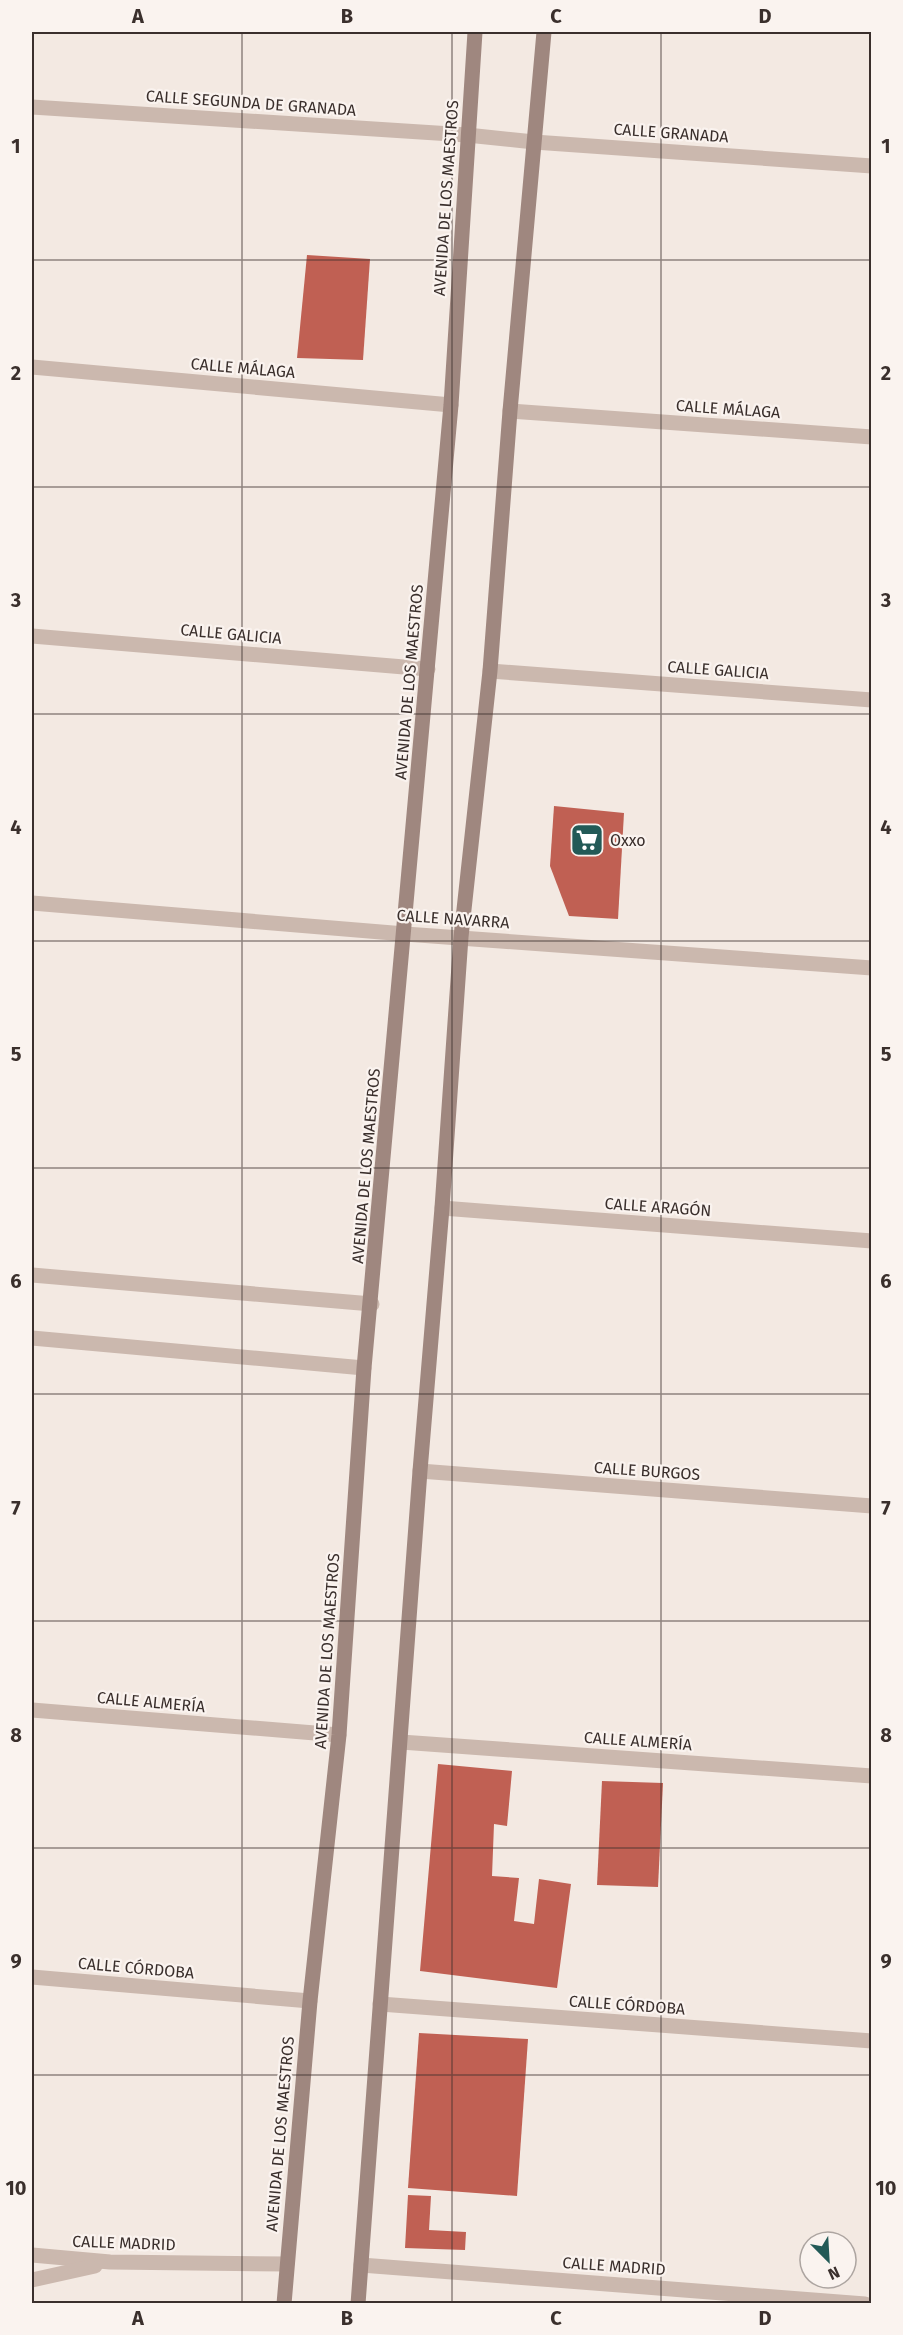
<svg xmlns="http://www.w3.org/2000/svg" width="903" height="2335" viewBox="0 0 903 2335" font-family="'Fira Sans',sans-serif">
<style>
.building{fill:#c06053}
.lines{fill:none;stroke-linecap:round;stroke-linejoin:round}
.street{stroke:#cbb8ae;stroke-width:15}
.secondary{stroke:#9f877f;stroke-width:15}
.grid{fill:none;stroke:#3a2f2c;stroke-width:1.5;stroke-opacity:0.55}
.labels{text-anchor:middle;dominant-baseline:central;stroke-width:4.5;stroke-linejoin:round;paint-order:stroke}
.street-label{font-size:16px;fill:#3a2f2c;stroke:#faf3ef}
.poi-label{font-size:16px;fill:#3a2f2c;stroke:#faf3ef;text-anchor:start}
.neatline{fill:none;stroke:#3a2f2c;stroke-width:2}
.grid-label{font-size:20px;text-anchor:middle;font-weight:bold;fill:#3a2f2c}
</style>
<rect width="100%" height="100%" fill="#f3e9e2"/>
<!-- building -->
<g class="building">
<polygon points="307,255 370,259 363,360 297,358"/>
<polygon points="554,806 624,813 618,919 569,916 550,866"/>
<polygon points="438,1764 512,1771 507,1826 494,1824 492,1876 519,1878 514,1921 534,1924 539,1879 571,1884 557,1988 420,1971"/>
<polygon points="602,1781 663,1783 658,1887 597,1885"/>
<polygon points="419,2033 528,2039 517,2196 408,2188"/>
<polygon points="408,2195 431,2196 429,2230 466,2232 465,2250 405,2248"/>
</g>
<g class="lines">
<!-- street -->
<g class="street">
<polyline points="32,107 467,135 534,142 872,166"/>
<polyline points="32,367 451,405"/>
<polyline points="510,411 872,437"/>
<polyline points="32,636 428,669"/>
<polyline points="490,671 872,700"/>
<polyline points="32,903 405,934 872,968"/>
<polyline points="442,1208 872,1241"/>
<polyline points="32,1275 372,1304"/>
<polyline points="32,1338 364,1368"/>
<polyline points="420,1471 872,1506"/>
<polyline points="32,1710 339,1735"/>
<polyline points="401,1742 872,1776"/>
<polyline points="32,1977 310,2001"/>
<polyline points="380,2004 872,2041"/>
<polyline points="32,2255 110,2262 287,2264"/>
<polyline points="361,2265 865,2304"/>
<polyline points="32,2280 95,2266"/>
</g>
<!-- secondary -->
<g class="secondary">
<polyline points="284,2304 310,2001 339,1735 364,1368 451,405 475,32"/>
<polyline points="358,2304 420,1471 442,1208 461,937 490,671 510,411 544,32"/>
</g>
</g>
<!-- grid -->
<path class="grid" d="M 242,32 L 242,2304M 452,32 L 452,2304M 661,32 L 661,2304M 32,260 L 872,260M 32,487 L 872,487M 32,714 L 872,714M 32,941 L 872,941M 32,1168 L 872,1168M 32,1394 L 872,1394M 32,1621 L 872,1621M 32,1848 L 872,1848M 32,2075 L 872,2075"/>
<!-- icons -->
<defs>
<g id="supermarket-square" transform="scale(1.725)"><rect x="-9" y="-9" width="18" height="18" rx="4" fill="#235a57" stroke="#faf3ef"/><path d="M-6-5.5h2.5l.6 2H6L4.5 2H-2.5L-4.4-4H-6ZM-1.5 3.2a1.3 1.3 0 1 0 .1 0ZM3 3.2a1.3 1.3 0 1 0 .1 0Z" fill="#fff"/></g>
</defs>
<g fill-rule="evenodd">
<use href="#supermarket-square" x="587" y="840"/>
</g>
<g class="labels">
<!-- street labels -->
<g class="street-label">
<text transform="translate(251 103) rotate(4)">CALLE SEGUNDA DE GRANADA</text>
<text transform="translate(671 133) rotate(4)">CALLE GRANADA</text>
<text transform="translate(446 198) rotate(-86)">AVENIDA DE LOS MAESTROS</text>
<text transform="translate(243 368) rotate(5)">CALLE MÁLAGA</text>
<text transform="translate(728 409) rotate(4)">CALLE MÁLAGA</text>
<text transform="translate(231 634) rotate(5)">CALLE GALICIA</text>
<text transform="translate(718 670) rotate(4)">CALLE GALICIA</text>
<text transform="translate(409 682) rotate(-85)">AVENIDA DE LOS MAESTROS</text>
<text transform="translate(453 919) rotate(4)">CALLE NAVARRA</text>
<text transform="translate(366 1166) rotate(-85)">AVENIDA DE LOS MAESTROS</text>
<text transform="translate(658 1207) rotate(4)">CALLE ARAGÓN</text>
<text transform="translate(647 1471) rotate(4)">CALLE BURGOS</text>
<text transform="translate(327 1651) rotate(-86)">AVENIDA DE LOS MAESTROS</text>
<text transform="translate(151 1702) rotate(5)">CALLE ALMERÍA</text>
<text transform="translate(638 1741) rotate(4)">CALLE ALMERÍA</text>
<text transform="translate(136 1968) rotate(5)">CALLE CÓRDOBA</text>
<text transform="translate(627 2005) rotate(4)">CALLE CÓRDOBA</text>
<text transform="translate(280 2134) rotate(-85)">AVENIDA DE LOS MAESTROS</text>
<text transform="translate(124 2243) rotate(2)">CALLE MADRID</text>
<text transform="translate(614 2266) rotate(4)">CALLE MADRID</text>
</g>
<!-- poi labels -->
<g class="poi-label">
<text x="610" y="840">Oxxo</text>
</g>
</g>
<!-- border -->
<rect width="903" height="2335" fill="none" stroke="#faf3ef" stroke-width="66"/>
<!-- north arrow -->
<g transform="translate(828 2260) rotate(156)"><circle r="28" fill="#faf3ef" stroke="#ada5a1" stroke-width="1.5"/>
<path d="M0-4.5L10 22L0 15L-10 22Z" fill="#235a57"/>
<text y="-9" font-size="16" font-weight="bold" text-anchor="middle" fill="#3a2f2c">N</text>
</g>
<rect x="33" y="33" width="837" height="2269" class="neatline"/>
<g class="grid-label">
<text x="138" y="23">A</text>
<text x="347" y="23">B</text>
<text x="556" y="23">C</text>
<text x="765" y="23">D</text>
<text x="16" y="153">1</text>
<text x="886" y="153">1</text>
<text x="16" y="380">2</text>
<text x="886" y="380">2</text>
<text x="16" y="607">3</text>
<text x="886" y="607">3</text>
<text x="16" y="834">4</text>
<text x="886" y="834">4</text>
<text x="16" y="1061">5</text>
<text x="886" y="1061">5</text>
<text x="16" y="1288">6</text>
<text x="886" y="1288">6</text>
<text x="16" y="1515">7</text>
<text x="886" y="1515">7</text>
<text x="16" y="1742">8</text>
<text x="886" y="1742">8</text>
<text x="16" y="1968">9</text>
<text x="886" y="1968">9</text>
<text x="16" y="2195">10</text>
<text x="886" y="2195">10</text>
<text x="138" y="2325">A</text>
<text x="347" y="2325">B</text>
<text x="556" y="2325">C</text>
<text x="765" y="2325">D</text>
</g>
</svg>
